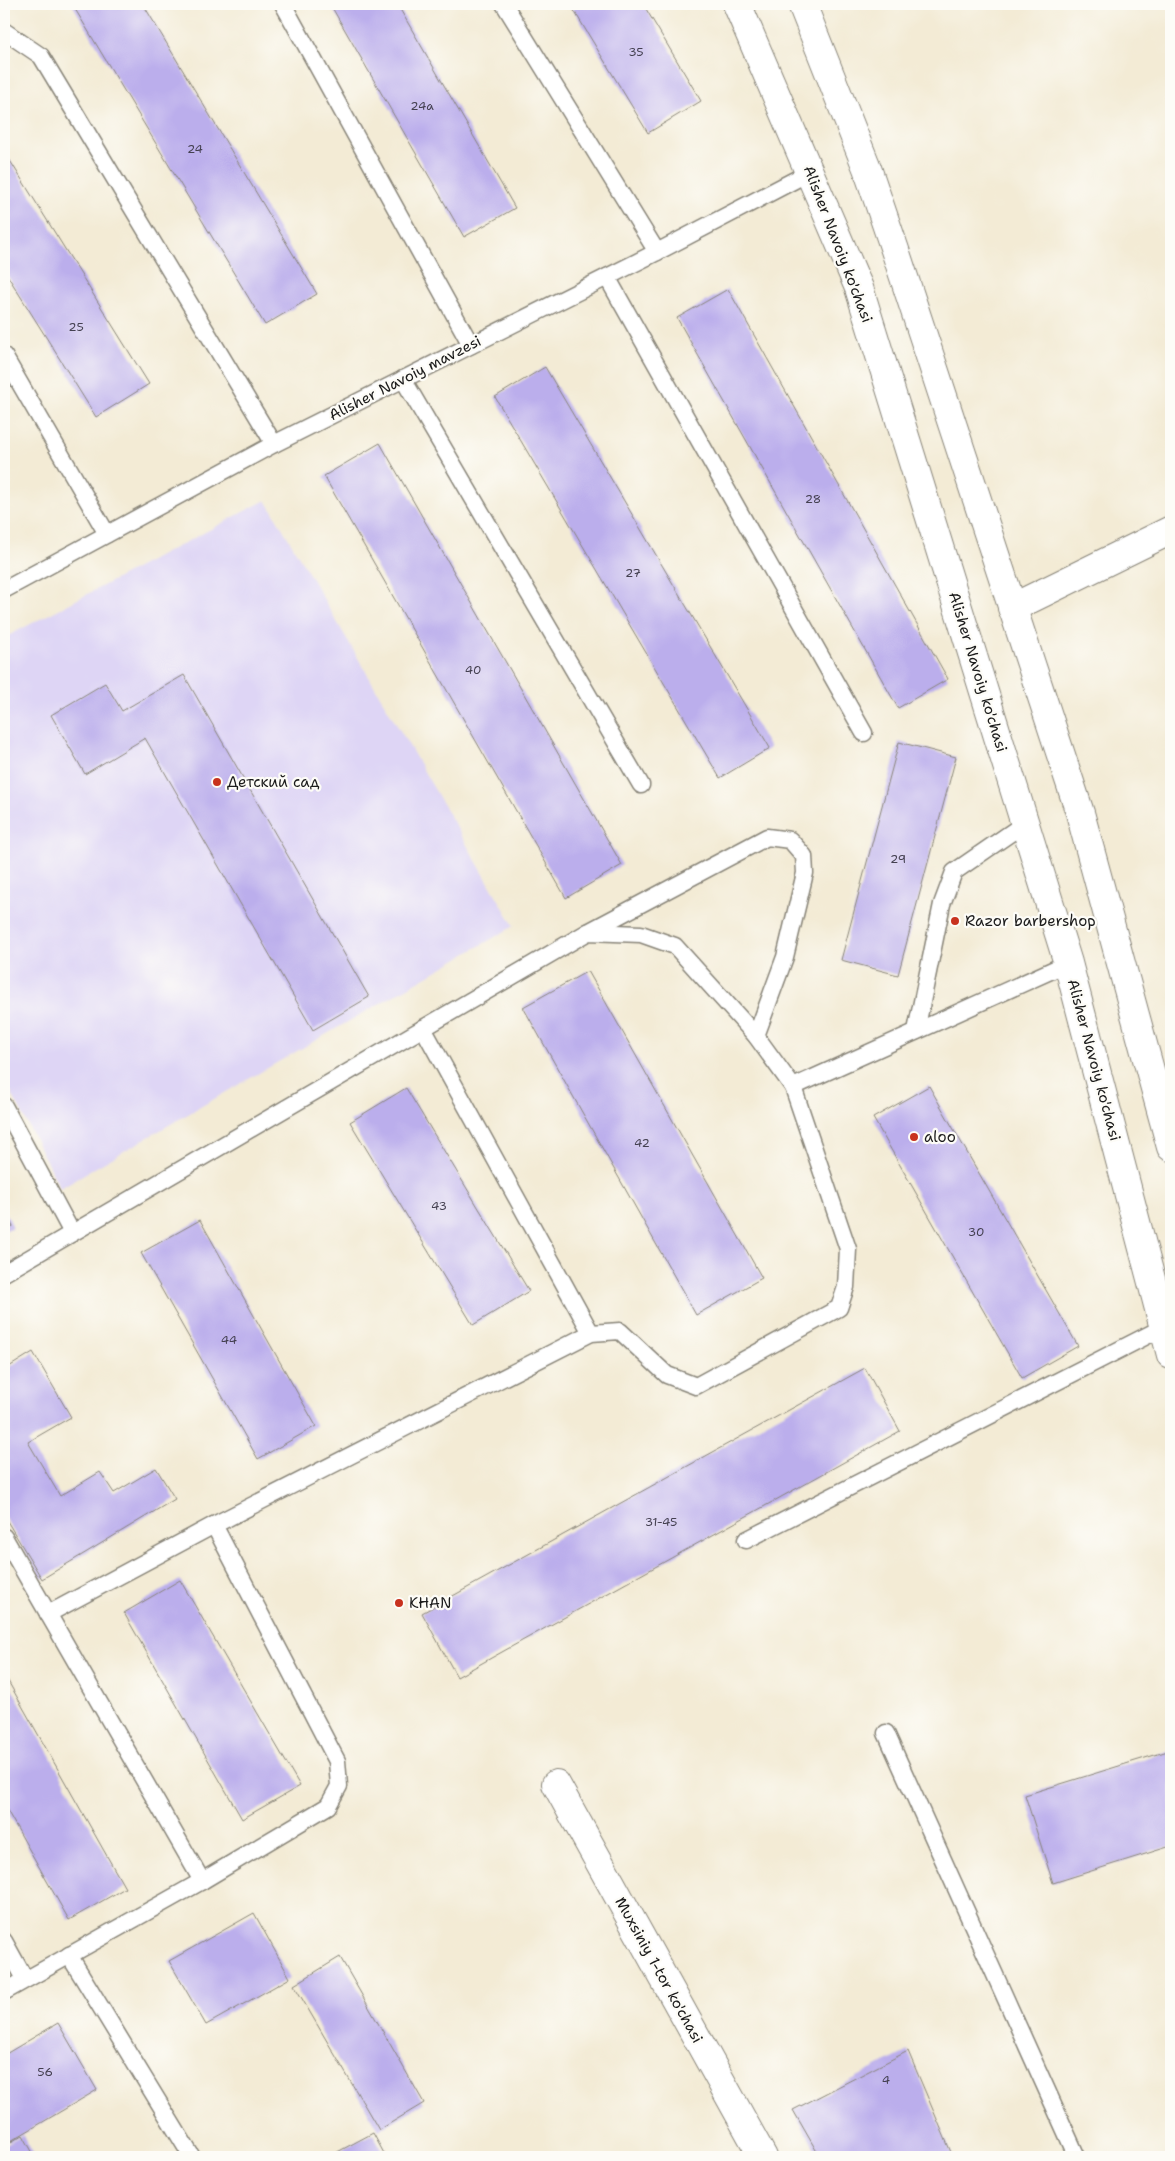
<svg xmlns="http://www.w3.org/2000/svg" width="1175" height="2161" viewBox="0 0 1175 2161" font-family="'Shantell Sans',sans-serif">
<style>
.built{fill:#ded5f5}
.building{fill:#bbaeec}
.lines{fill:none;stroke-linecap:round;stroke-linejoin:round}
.lane-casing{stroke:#888478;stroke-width:19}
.street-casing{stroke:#888478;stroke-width:30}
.primary-casing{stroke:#888478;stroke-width:30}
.lane{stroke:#fff;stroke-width:16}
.street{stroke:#fff;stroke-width:28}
.primary{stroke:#fff;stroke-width:28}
.poi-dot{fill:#c8321e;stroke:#fdfcf7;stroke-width:2}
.labels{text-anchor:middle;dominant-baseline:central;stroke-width:4.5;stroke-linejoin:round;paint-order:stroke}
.number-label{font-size:12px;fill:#444050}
.street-label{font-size:15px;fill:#1c1c1c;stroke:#fdfcf7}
.poi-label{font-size:15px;fill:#1c1c1c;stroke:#fdfcf7;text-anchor:start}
</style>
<rect width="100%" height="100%" fill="#fdfcf7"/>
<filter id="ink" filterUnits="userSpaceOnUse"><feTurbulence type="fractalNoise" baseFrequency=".02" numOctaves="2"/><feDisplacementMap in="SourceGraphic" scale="10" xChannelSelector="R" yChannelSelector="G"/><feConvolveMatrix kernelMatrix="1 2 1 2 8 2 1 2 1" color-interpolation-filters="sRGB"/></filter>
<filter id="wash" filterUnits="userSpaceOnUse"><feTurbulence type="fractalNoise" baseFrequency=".0096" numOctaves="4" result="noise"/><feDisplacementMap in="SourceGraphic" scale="20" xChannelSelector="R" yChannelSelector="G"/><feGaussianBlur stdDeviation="1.12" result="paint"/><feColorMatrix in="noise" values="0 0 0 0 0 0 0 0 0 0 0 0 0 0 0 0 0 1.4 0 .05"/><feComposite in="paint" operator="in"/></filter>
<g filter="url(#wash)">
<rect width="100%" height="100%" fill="#f3ebd5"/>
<!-- built -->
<polygon class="built" points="266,500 514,926 60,1188 4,1078 4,638"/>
<g id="blocks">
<!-- building -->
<g class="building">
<polygon points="72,4 143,4 317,294 265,325"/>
<polygon points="330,4 397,4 515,208 464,237"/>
<polygon points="570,4 643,4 701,101 648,133"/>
<polygon points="4,151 149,384 96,417 4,270"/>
<polygon points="728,289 948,679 898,708 677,318"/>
<polygon points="545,367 770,748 720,778 495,397"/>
<polygon points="380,443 622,865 566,898 324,476"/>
<polygon points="184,675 369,997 313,1030 145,738 85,774 51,715 105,683 122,711"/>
<polygon points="899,742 956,757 898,975 841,960"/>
<polygon points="588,971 762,1278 696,1315 523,1007"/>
<polygon points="929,1086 1078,1346 1022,1378 873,1118"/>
<polygon points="406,1088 529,1291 473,1325 350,1122"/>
<polygon points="4,1209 13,1227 4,1231"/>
<polygon points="200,1220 316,1426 258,1459 141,1253"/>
<polygon points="33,1352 71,1417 28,1442 60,1496 100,1472 114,1493 156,1468 175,1499 42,1579 4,1516 4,1370"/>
<polygon points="865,1368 900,1431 457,1677 422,1613"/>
<polygon points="180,1580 300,1786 242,1819 124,1613"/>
<polygon points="4,1674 125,1888 69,1920 4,1805"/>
<polygon points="1171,1750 1171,1846 1053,1883 1025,1795"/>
<polygon points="254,1913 290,1978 206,2025 169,1961"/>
<polygon points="340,1957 424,2103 379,2130 294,1985"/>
<polygon points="58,2023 97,2090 9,2142 4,2133 4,2055"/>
<polygon points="908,2051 953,2157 820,2157 793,2110"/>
<polygon points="373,2133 386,2157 328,2157"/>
<polygon points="23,2135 35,2157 4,2157 4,2146"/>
</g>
</g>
</g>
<g filter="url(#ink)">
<use href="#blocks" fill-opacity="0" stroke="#888478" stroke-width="1"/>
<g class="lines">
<!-- lane casing -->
<g class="lane-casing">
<g id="lane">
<polyline points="283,4 471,345"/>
<polyline points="504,4 657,252"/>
<polyline points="4,31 41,56 274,444"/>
<polyline points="607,277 864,733"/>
<polyline points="4,356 107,534"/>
<polyline points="403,379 641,785"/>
<polyline points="4,590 274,444 657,252 810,172"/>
<polyline points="588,932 767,837 790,840 804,856 805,873 785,957 756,1036"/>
<polyline points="423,1028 591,1333"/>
<polyline points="916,1031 942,904 954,872 1025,823"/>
<polyline points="793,1087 1068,963"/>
<polyline points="4,1106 72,1233"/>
<polyline points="4,1273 588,932 641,934 675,946 756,1036 793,1087 848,1249 846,1287 839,1308 696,1386 667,1375 620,1331 591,1333 214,1525 48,1614"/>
<polyline points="4,1537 202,1881"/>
<polyline points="746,1540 1164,1327"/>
<polyline points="886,1733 1077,2157"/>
<polyline points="4,1941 25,1979"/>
<polyline points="69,1955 192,2157"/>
<polyline points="4,1992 202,1881 328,1806 339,1786 337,1761 214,1525"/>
</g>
</g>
<!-- street casing -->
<g class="street-casing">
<g id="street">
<polyline points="1012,608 1171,530"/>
<polyline points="556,1784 763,2157"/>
</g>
</g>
<!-- primary casing -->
<g class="primary-casing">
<g id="primary">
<polyline points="737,4 859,288 1068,963 1171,1355"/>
<polyline points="802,4 867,168 895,250 1080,813 1171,1147"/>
</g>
</g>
<!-- lane -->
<use href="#lane" class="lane"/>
<!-- street -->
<use href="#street" class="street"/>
<!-- primary -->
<use href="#primary" class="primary"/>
</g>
</g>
<!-- markers -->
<g class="poi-dot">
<circle cx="217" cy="782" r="5"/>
<circle cx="955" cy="921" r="5"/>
<circle cx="914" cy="1137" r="5"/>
<circle cx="399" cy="1603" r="5"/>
</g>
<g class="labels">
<!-- number labels -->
<g class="number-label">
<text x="636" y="52">35</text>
<text x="422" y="106">24a</text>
<text x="195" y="149">24</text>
<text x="76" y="327">25</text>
<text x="813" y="499">28</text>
<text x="633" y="573">27</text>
<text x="473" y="670">40</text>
<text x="898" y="859">29</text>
<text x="642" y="1143">42</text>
<text x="439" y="1206">43</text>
<text x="976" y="1232">30</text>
<text x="229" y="1340">44</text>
<text x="661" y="1522">31-45</text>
<text x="45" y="2072">56</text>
<text x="886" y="2080">4</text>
</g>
<!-- street labels -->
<g class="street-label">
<text transform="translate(838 244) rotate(69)">Alisher Navoiy ko'chasi</text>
<text transform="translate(405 378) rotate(-27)">Alisher Navoiy mavzesi</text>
<text transform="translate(978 672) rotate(73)">Alisher Navoiy ko'chasi</text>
<text transform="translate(1094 1060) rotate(75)">Alisher Navoiy ko'chasi</text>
<text transform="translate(659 1970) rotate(61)">Muxsiniy 1-tor ko'chasi</text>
</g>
<!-- poi labels -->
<g class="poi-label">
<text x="227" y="782">Детский сад</text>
<text x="965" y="921">Razor barbershop</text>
<text x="924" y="1137">aloo</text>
<text x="409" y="1603">KHAN</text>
</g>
</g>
<!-- margin -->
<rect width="1175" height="2161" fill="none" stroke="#fdfcf7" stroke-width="20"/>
</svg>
